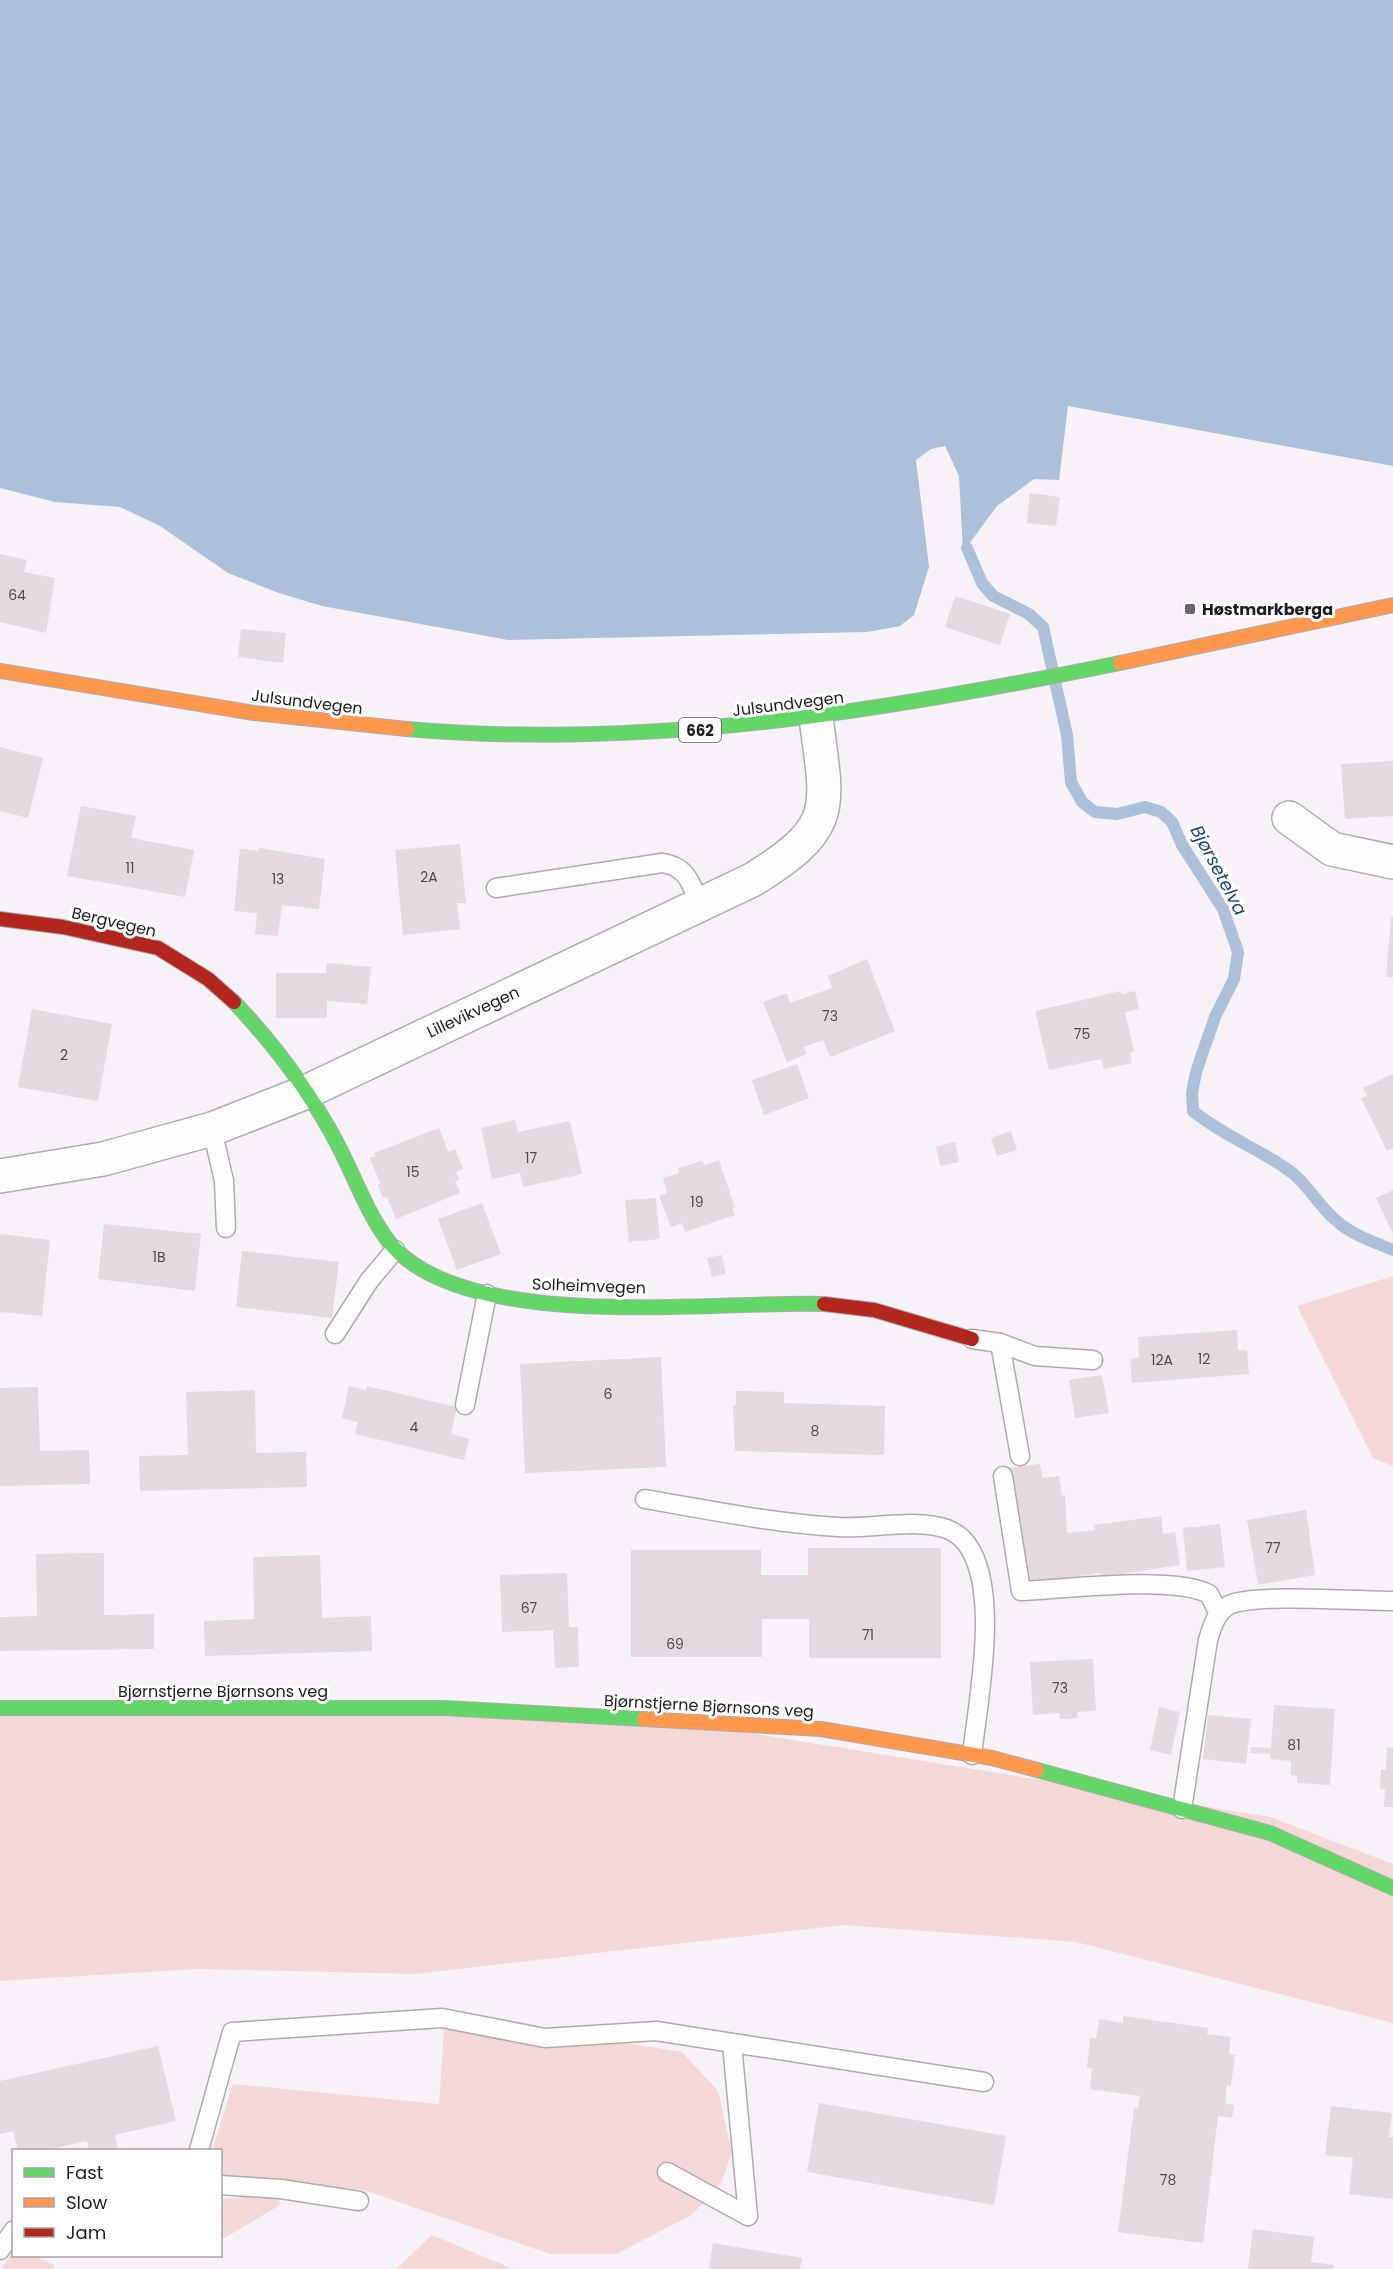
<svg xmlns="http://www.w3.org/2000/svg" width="1393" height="2269" viewBox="0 0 1393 2269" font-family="Poppins,sans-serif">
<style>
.green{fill:#f4d8d7}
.water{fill:#acc0da}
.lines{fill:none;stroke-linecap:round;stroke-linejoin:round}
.stream{stroke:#acc0da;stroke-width:12}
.building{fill:#e4d9df}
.lane-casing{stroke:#aeabae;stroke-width:21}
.street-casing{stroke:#aeabae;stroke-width:36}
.fast-casing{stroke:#aeabae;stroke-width:16}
.slow-casing{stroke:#aeabae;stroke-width:16}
.jam-casing{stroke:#aeabae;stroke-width:16}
.lane{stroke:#fefdfe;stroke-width:18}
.street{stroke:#fefdfe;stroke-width:33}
.fast{stroke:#63d668;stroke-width:14}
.slow{stroke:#ff974d;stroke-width:14}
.jam{stroke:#b3261e;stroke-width:14}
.poi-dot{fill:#6a676b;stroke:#fff;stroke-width:2}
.labels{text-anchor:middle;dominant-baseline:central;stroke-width:6;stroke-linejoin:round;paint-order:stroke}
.number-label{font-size:14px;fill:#504b4f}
.shield{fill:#fff;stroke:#626062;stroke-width:1.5}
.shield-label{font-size:15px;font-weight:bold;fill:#1e1c1f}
.poi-label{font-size:16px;font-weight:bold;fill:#1e1c1f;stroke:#fff;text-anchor:start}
.street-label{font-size:16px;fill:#1e1c1f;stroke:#fff}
.water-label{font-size:18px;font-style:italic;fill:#174571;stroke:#fff}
</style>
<rect width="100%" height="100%" fill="#f6f2f7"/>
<!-- green -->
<g class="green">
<polygon points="1393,1276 1393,1466 1373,1458 1297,1306"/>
<polygon points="0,1708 607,1710 1270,1817 1393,1864 1393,2023 1076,1942 843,1925 415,1974 196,1969 0,1981"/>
<polygon points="444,2029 633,2044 682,2052 718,2091 732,2153 719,2188 690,2216 616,2254 550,2254 364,2190 221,2176 220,2150 212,2150 233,2084 439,2104"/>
<polygon points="277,2194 280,2205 221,2240 221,2199"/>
<polygon points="432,2235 513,2269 396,2269"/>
<polygon points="13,2252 14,2256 36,2256 55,2266 53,2269 1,2269"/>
</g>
<!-- water -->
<polygon class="water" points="0,0 1393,0 1393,466 1068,406 1059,480 1034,479 997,506 963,552 959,476 945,446 931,449 916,460 929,567 914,615 900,626 867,632 508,640 322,606 279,593 228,573 160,526 120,507 55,502 0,488"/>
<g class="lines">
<!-- stream -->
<path class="stream" d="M 967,548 L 982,583 L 993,596 L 1029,614 L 1043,627 L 1067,735 L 1071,782 L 1082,802 L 1095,812 L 1117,814 L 1145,807 L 1161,812 L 1172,822 L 1182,845 L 1223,909 L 1238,952 L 1234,979 L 1215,1017 L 1196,1072 L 1192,1093 L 1193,1111 C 1221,1134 1254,1147 1284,1167 C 1307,1181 1318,1207 1339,1223 C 1355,1236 1374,1242 1393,1250"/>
</g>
<!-- building -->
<g class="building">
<polygon points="1030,493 1060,497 1056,526 1027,523"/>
<polygon points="0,554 27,560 24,572 55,578 46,633 0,622"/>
<polygon points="955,596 1010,614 1000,645 945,627"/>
<polygon points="241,629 286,633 283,663 238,657"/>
<polygon points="0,747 43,758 28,818 0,811"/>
<polygon points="1393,761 1393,816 1345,819 1341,764"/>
<polygon points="81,806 136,816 131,838 194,850 185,897 67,876"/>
<polygon points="460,844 466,903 457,903 460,929 403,935 395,850"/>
<polygon points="259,848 325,859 319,909 282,905 278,936 255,934 257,913 234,911 240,849 258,851"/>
<polygon points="1391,917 1393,917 1393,977 1386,977"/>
<polygon points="867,959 895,1031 830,1057 823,1040 804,1047 807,1054 787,1062 763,1002 787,993 790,1003 832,988 828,976"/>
<polygon points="327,963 371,967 367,1004 327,1001 327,1018 276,1018 276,973 326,973"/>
<polygon points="1121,991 1121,994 1135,991 1139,1009 1125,1012 1134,1051 1130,1053 1132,1063 1104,1069 1101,1059 1049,1070 1035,1011"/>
<polygon points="32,1009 112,1024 98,1101 18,1087"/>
<polygon points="797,1064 809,1098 764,1115 752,1080"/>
<polygon points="1393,1074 1393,1148 1387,1151 1361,1098 1367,1096 1363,1088"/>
<polygon points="515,1120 518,1132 570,1121 582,1174 523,1187 520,1173 492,1179 481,1128"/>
<polygon points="439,1128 448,1152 455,1149 463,1169 456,1172 459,1180 455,1181 460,1193 396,1219 387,1197 383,1198 378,1185 380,1183 370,1158 376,1156 374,1153"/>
<polygon points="1011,1131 1017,1150 997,1156 991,1138"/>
<polygon points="955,1142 959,1162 940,1166 936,1147"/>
<polygon points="719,1160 735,1207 732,1208 735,1215 685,1232 682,1223 671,1227 659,1196 667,1193 663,1178 679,1173 678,1168 702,1161 704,1165"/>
<polygon points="1393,1190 1393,1234 1376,1198"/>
<polygon points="656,1198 660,1239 629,1242 625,1200"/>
<polygon points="482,1203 501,1254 457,1270 438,1219"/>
<polygon points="104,1224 201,1234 195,1291 98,1279"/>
<polygon points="0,1234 50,1240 42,1316 0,1312"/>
<polygon points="242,1251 339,1262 332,1318 236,1307"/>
<polygon points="722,1255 726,1274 712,1277 707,1258"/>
<polygon points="1237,1330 1238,1350 1247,1350 1249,1374 1132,1383 1130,1359 1139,1358 1138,1337"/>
<polygon points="661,1357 666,1467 525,1473 520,1364"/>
<polygon points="1102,1375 1109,1413 1075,1418 1069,1380"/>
<polygon points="349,1386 366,1390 367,1386 457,1407 451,1434 469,1439 464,1460 355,1434 358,1422 342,1418"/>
<polygon points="38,1387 40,1451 89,1450 90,1484 0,1486 0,1388"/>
<polygon points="255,1390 256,1453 306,1452 307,1487 140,1491 139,1456 188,1455 186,1392"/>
<polygon points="736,1391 784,1392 784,1403 885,1406 884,1455 735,1451 733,1405 736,1405"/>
<polygon points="1040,1464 1042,1478 1059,1476 1062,1496 1065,1495 1067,1533 1095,1530 1094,1525 1161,1516 1163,1534 1175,1532 1180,1565 1101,1577 1100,1573 1072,1577 1073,1581 1026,1587 1009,1468"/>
<polygon points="1306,1510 1315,1575 1258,1585 1247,1520"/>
<polygon points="1220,1524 1225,1567 1187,1571 1183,1528"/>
<polygon points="808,1548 941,1548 941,1658 809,1658 809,1619 762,1619 762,1657 631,1657 631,1550 761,1550 761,1575 808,1575"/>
<polygon points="104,1553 104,1615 154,1614 154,1649 0,1651 0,1617 37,1616 36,1554"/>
<polygon points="320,1555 322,1618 371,1616 372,1651 205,1656 204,1621 254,1619 253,1557"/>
<polygon points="567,1573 569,1627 578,1627 579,1667 555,1668 553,1630 502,1632 500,1575"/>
<polygon points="1093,1659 1096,1711 1077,1712 1078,1718 1060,1719 1059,1713 1033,1715 1030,1662"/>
<polygon points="1274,1705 1335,1709 1330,1785 1297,1783 1297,1776 1291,1775 1291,1761 1270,1759 1270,1754 1250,1753 1251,1747 1271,1748"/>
<polygon points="1159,1707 1180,1712 1171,1755 1150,1750"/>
<polygon points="1208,1715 1251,1719 1246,1764 1203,1759"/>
<polygon points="1387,1747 1393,1748 1393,1807 1384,1807 1385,1789 1380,1789 1381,1769 1386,1770"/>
<polygon points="1123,2016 1208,2028 1207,2034 1231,2037 1229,2054 1235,2055 1231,2086 1227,2085 1225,2103 1234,2105 1232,2118 1218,2116 1203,2243 1118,2232 1134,2108 1138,2109 1140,2096 1090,2089 1092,2069 1087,2068 1090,2038 1096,2039 1099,2019 1123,2023"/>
<polygon points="158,2046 176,2121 115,2135 118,2150 89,2150 87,2141 45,2150 18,2150 13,2131 0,2134 0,2081"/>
<polygon points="819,2103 1006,2136 994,2205 807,2172"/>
<polygon points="1331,2106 1392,2113 1389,2137 1393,2137 1393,2199 1349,2194 1353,2158 1325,2155"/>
<polygon points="1253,2229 1314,2237 1311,2262 1334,2265 1333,2269 1248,2269"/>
<polygon points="713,2243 802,2258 800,2269 709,2269"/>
</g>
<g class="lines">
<!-- lane casing -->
<g class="lane-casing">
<g id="lane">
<path d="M 496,888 L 662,863 C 687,866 691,884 700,905"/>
<polyline points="212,1129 224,1181 226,1228"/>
<polyline points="335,1334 369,1281 395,1250"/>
<polyline points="972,1339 1000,1343 1035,1356 1093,1360"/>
<polyline points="1000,1343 1020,1456"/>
<polyline points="465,1405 487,1294"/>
<path d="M 1003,1476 L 1021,1591 C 1065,1589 1173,1575 1209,1594 L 1219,1614"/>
<path d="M 645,1499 C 709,1510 773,1523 838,1527 C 872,1529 914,1518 947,1529 C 957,1533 965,1540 970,1549 C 999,1597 978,1701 972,1755"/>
<path d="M 1182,1809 L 1208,1640 C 1212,1627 1216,1612 1229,1605 C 1255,1593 1359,1601 1393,1601"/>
<polyline points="732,2044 748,2216"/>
<polyline points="199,2150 232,2032 442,2018 545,2038 656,2031 984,2082"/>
<polyline points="667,2172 748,2216"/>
<polyline points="220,2185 281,2189 359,2201"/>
<polyline points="0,2250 14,2230"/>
</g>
</g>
<!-- street casing -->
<g class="street-casing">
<g id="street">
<polyline points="1289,818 1332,849 1393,862"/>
<path d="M 0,1176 L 103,1159 L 212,1129 L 304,1093 L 752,880 C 838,827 828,810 816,718"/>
</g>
</g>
<!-- fast casing -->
<g class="fast-casing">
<g id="fast">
<path d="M 407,729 C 648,750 885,711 1120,663"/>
<path d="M 234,1002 C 274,1044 311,1094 338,1145 C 354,1176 366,1210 386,1238 C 457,1336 714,1300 824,1304"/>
<polyline points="0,1708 444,1708 644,1719"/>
<polyline points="1037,1770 1270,1833 1393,1888"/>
</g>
</g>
<!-- slow casing -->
<g class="slow-casing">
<g id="slow">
<polyline points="1120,663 1393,605"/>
<polyline points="0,671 254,713 407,729"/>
<polyline points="644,1719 821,1729 992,1758 1037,1770"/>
</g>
</g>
<!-- jam casing -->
<g class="jam-casing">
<g id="jam">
<polyline points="0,919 63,927 158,948 208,979 234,1002"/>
<polyline points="824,1304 874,1310 972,1339"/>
</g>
</g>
<!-- lane -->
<use href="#lane" class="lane"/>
<!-- street -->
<use href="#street" class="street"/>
<!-- fast -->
<use href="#fast" class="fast"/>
<!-- slow -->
<use href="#slow" class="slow"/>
<!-- jam -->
<use href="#jam" class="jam"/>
</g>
<!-- markers -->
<rect class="poi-dot" x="1184" y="603" width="12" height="12" rx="3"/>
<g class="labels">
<!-- number labels -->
<g class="number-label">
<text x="17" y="595">64</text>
<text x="130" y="868">11</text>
<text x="429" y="877">2A</text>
<text x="278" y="879">13</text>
<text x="830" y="1016">73</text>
<text x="1082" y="1034">75</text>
<text x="64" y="1055">2</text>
<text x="531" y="1158">17</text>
<text x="413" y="1172">15</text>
<text x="697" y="1202">19</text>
<text x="159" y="1257">1B</text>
<text x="1204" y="1359">12</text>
<text x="1162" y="1360">12A</text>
<text x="608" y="1394">6</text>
<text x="414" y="1427">4</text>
<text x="815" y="1431">8</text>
<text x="1273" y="1548">77</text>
<text x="529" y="1608">67</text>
<text x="868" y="1635">71</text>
<text x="675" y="1644">69</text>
<text x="1060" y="1688">73</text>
<text x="1294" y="1745">81</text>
<text x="1168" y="2180">78</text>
</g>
<!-- shield labels -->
<rect class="shield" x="679" y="718" width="42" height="24" rx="4.5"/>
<g class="shield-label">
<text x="700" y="730">662</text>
</g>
<!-- poi labels -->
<g class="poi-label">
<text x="1202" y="609">Høstmarkberga</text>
</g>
<!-- street labels -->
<g class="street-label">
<text transform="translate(307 702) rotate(7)">Julsundvegen</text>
<text transform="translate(788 704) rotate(-7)">Julsundvegen</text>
<text transform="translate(114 922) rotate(13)">Bergvegen</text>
<text transform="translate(473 1012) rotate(-25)">Lillevikvegen</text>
<text transform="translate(589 1286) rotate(2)">Solheimvegen</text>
<text x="223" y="1691">Bjørnstjerne Bjørnsons veg</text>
<text transform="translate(709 1706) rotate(3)">Bjørnstjerne Bjørnsons veg</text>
</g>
<!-- water labels -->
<g class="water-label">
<text transform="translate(1219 870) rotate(62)">Bjørsetelva</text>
</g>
</g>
<!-- legend -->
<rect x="12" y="2149" width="210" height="108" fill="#ffffff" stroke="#a5a4a5" stroke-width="1.5"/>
<rect x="24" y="2168" width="30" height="9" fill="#63d668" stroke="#a5a4a5" stroke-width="1.5"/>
<text x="66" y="2179" font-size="18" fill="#1e1c1f">Fast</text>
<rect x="24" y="2198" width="30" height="9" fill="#ff974d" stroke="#a5a4a5" stroke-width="1.5"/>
<text x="66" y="2209" font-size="18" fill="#1e1c1f">Slow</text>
<rect x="24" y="2228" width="30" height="9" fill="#b3261e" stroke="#a5a4a5" stroke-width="1.5"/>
<text x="66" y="2239" font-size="18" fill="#1e1c1f">Jam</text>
</svg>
